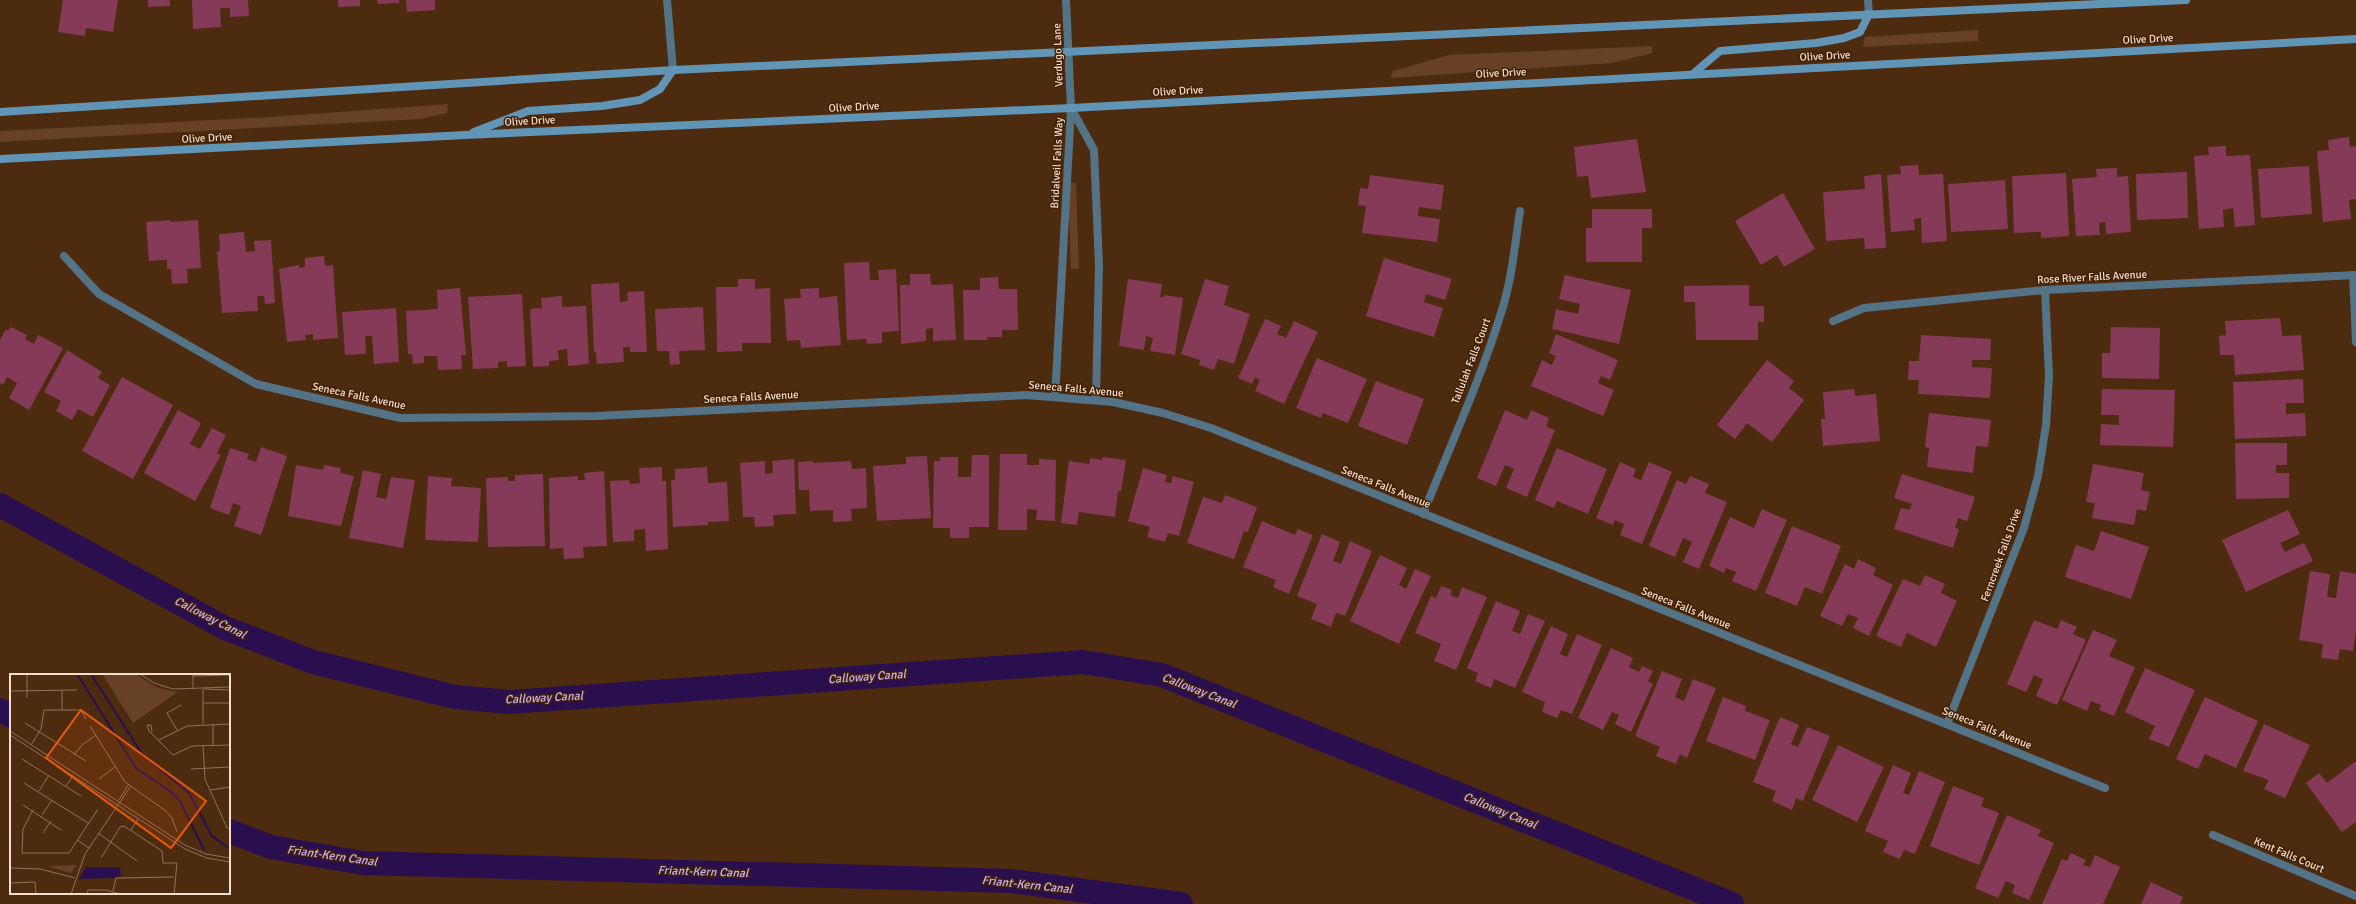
<svg xmlns="http://www.w3.org/2000/svg" width="2356" height="904" viewBox="0 0 2356 904" font-family="Signika,sans-serif">
<style>
.green{fill:#674125}
.lines{fill:none;stroke-linecap:round;stroke-linejoin:round}
.canal{stroke:#2a0f4f;stroke-width:24}
.building{fill:#853a58}
.minor{stroke:#537387;stroke-width:8}
.tertiary{stroke:#537387;stroke-width:8}
.secondary{stroke:#6195b6;stroke-width:8}
.labels{text-anchor:middle;dominant-baseline:central;stroke-width:3;stroke-linejoin:round;paint-order:stroke}
.street-label{font-size:11px;fill:#f3ddcd;stroke:#422004}
.water-label{font-size:12px;font-style:italic;fill:#c6b0ff;stroke:#422004}
.inset-river{fill:none;stroke:#2a0f4f;stroke-width:2}
.inset-road{fill:none;stroke:#8f725b;stroke-width:1}
.view{fill:#e8590c;fill-opacity:0.15;stroke:#e8590c;stroke-width:2}
.inset-edge{fill:none;stroke:#f3ddcd;stroke-width:2}
</style>
<rect width="100%" height="100%" fill="#4d2b0f"/>
<!-- green -->
<g class="green">
<polygon points="1978,30 1978,41 1863,47 1865,37"/>
<polygon points="1652,46 1652,53 1612,63 1391,78 1393,71 1449,55"/>
<polygon points="448,104 447,113 421,119 0,142 0,131 271,117"/>
<polygon points="1068,182 1076,183 1079,269 1071,269"/>
</g>
<g class="lines">
<!-- canal -->
<g class="canal">
<polyline points="0,505 225,628 313,662 455,697 509,702 1083,662 1162,675 1732,904"/>
<polyline points="0,710 11,716"/>
<polyline points="229,831 271,847 363,863 1011,881 1181,904"/>
</g>
</g>
<!-- building -->
<g class="building">
<polygon points="63,0 118,0 113,32 86,28 85,36 58,32"/>
<polygon points="148,0 170,0 170,6 148,7"/>
<polygon points="192,0 248,0 249,16 230,17 230,8 220,8 221,27 193,29"/>
<polygon points="338,0 360,0 360,6 338,7"/>
<polygon points="377,0 399,0 399,3 378,4"/>
<polygon points="406,0 435,0 435,10 407,12"/>
<polygon points="2349,137 2350,147 2356,146 2356,199 2349,200 2351,219 2323,222 2317,151 2329,150 2328,140"/>
<polygon points="1637,139 1646,192 1591,198 1588,176 1577,177 1574,147"/>
<polygon points="2226,146 2226,156 2250,155 2255,225 2235,227 2233,208 2223,210 2224,227 2199,229 2194,156 2209,155 2208,147"/>
<polygon points="1918,165 1919,175 1943,174 1947,241 1922,243 1921,218 1914,219 1915,230 1891,232 1887,175 1901,174 1900,166"/>
<polygon points="2309,166 2312,214 2261,218 2258,169"/>
<polygon points="2117,168 2117,177 2128,176 2131,232 2106,234 2105,222 2099,223 2100,235 2076,236 2072,179 2097,177 2096,169"/>
<polygon points="2187,172 2188,218 2137,220 2136,174"/>
<polygon points="2066,173 2069,236 2041,238 2041,232 2014,233 2012,176"/>
<polygon points="1881,174 1886,248 1865,249 1864,238 1826,241 1823,192 1865,189 1864,176"/>
<polygon points="1370,175 1444,185 1441,210 1419,207 1418,216 1440,219 1437,242 1362,233 1366,206 1358,205 1360,188 1368,189"/>
<polygon points="2005,180 2008,229 1951,232 1948,184"/>
<polygon points="1783,193 1815,249 1784,267 1777,255 1761,265 1735,221"/>
<polygon points="1592,209 1652,209 1652,228 1642,228 1642,262 1586,262 1586,228 1592,228"/>
<polygon points="170,220 170,222 198,220 201,268 187,269 188,283 172,284 171,269 167,269 167,260 149,261 146,222"/>
<polygon points="244,232 246,252 255,251 254,241 271,240 275,303 265,304 264,296 257,296 258,311 222,313 217,252 220,251 219,234"/>
<polygon points="324,256 325,266 333,265 338,338 313,340 313,334 305,335 306,340 287,342 279,269 299,265 299,268 305,267 305,258"/>
<polygon points="1384,258 1452,279 1445,300 1426,294 1424,302 1443,308 1434,337 1366,316"/>
<polygon points="869,262 870,280 879,280 878,270 896,269 899,331 882,332 882,343 867,344 866,339 847,340 844,263"/>
<polygon points="910,274 930,274 931,285 953,284 956,340 933,341 933,328 926,329 926,341 901,344 900,285 910,285"/>
<polygon points="1565,275 1631,290 1619,344 1552,329 1556,309 1578,314 1580,304 1559,299"/>
<polygon points="998,277 999,289 1017,289 1018,330 1002,330 1002,337 987,337 987,340 964,340 963,290 980,290 980,278"/>
<polygon points="738,279 755,279 755,289 770,288 771,343 742,343 742,351 717,352 716,287 738,287"/>
<polygon points="1128,279 1162,284 1160,297 1164,297 1165,295 1183,298 1175,355 1150,351 1153,338 1146,336 1144,350 1119,346"/>
<polygon points="1205,279 1229,286 1224,305 1250,314 1234,364 1218,359 1214,370 1199,365 1200,360 1181,354"/>
<polygon points="619,283 620,302 628,301 627,292 644,291 647,352 630,352 630,347 623,347 624,362 597,364 596,352 594,352 591,284"/>
<polygon points="1749,285 1749,306 1764,306 1764,322 1758,322 1758,340 1696,340 1695,302 1684,302 1684,286"/>
<polygon points="460,288 466,355 461,355 462,369 438,370 437,356 424,356 424,363 413,364 412,354 408,354 406,311 438,309 437,290"/>
<polygon points="819,288 819,298 837,296 841,345 801,348 800,340 787,341 784,299 801,298 800,289"/>
<polygon points="522,294 526,366 507,367 507,361 498,362 498,368 473,369 468,297"/>
<polygon points="562,296 562,307 586,306 589,364 568,366 567,349 558,350 559,360 549,361 549,366 533,367 530,309 542,308 541,298"/>
<polygon points="703,307 705,350 679,351 680,364 670,365 669,351 657,351 655,309"/>
<polygon points="396,308 399,362 374,364 372,336 365,336 366,354 345,355 342,312"/>
<polygon points="2280,318 2282,336 2301,335 2304,370 2235,375 2234,355 2220,355 2219,336 2226,335 2225,321"/>
<polygon points="1265,319 1281,326 1277,334 1286,338 1294,321 1318,332 1284,404 1255,391 1260,380 1255,377 1252,384 1238,378"/>
<polygon points="11,327 27,335 25,339 34,344 38,335 63,348 29,410 9,398 17,383 7,377 3,385 0,383 0,340 6,329 8,331"/>
<polygon points="2111,327 2160,328 2159,379 2102,378 2102,353 2110,353"/>
<polygon points="1556,334 1618,360 1610,380 1601,376 1598,383 1614,390 1603,416 1531,386 1542,360 1552,365 1556,356 1549,353"/>
<polygon points="1921,335 1991,339 1990,360 1972,360 1972,367 1992,368 1990,398 1918,394 1919,380 1908,380 1909,361 1919,361"/>
<polygon points="67,350 102,372 98,378 110,385 93,417 78,409 72,420 56,411 61,401 44,392"/>
<polygon points="1317,358 1367,379 1348,423 1323,413 1321,418 1296,408"/>
<polygon points="1767,360 1794,381 1789,388 1804,400 1772,442 1747,423 1735,439 1717,425"/>
<polygon points="122,377 173,405 133,479 82,451"/>
<polygon points="2303,379 2304,403 2286,403 2286,414 2305,413 2306,436 2235,439 2233,382"/>
<polygon points="1376,381 1424,399 1407,445 1358,426"/>
<polygon points="1854,389 1855,396 1876,394 1880,441 1823,446 1821,419 1825,419 1823,392"/>
<polygon points="2102,389 2175,390 2173,447 2100,445 2101,424 2119,425 2119,415 2101,415"/>
<polygon points="178,410 201,423 190,444 200,449 212,428 226,435 217,453 221,455 195,501 144,473"/>
<polygon points="1505,410 1527,420 1531,410 1549,418 1546,427 1555,430 1527,497 1506,488 1514,469 1505,465 1496,486 1477,478"/>
<polygon points="1929,413 1991,420 1988,447 1976,446 1973,473 1927,467 1929,448 1925,447"/>
<polygon points="2235,443 2287,443 2287,465 2276,465 2276,473 2289,473 2289,498 2236,499"/>
<polygon points="261,447 287,456 261,535 234,526 241,506 233,503 229,515 210,508 230,448 249,454 247,459 256,462"/>
<polygon points="1557,448 1607,469 1588,514 1557,501 1554,508 1535,500"/>
<polygon points="1000,454 1027,454 1027,465 1039,465 1039,459 1056,460 1055,521 1036,520 1037,510 1027,509 1027,530 998,530"/>
<polygon points="972,455 989,455 989,527 969,527 969,538 950,538 950,528 933,528 934,461 940,461 940,457 958,457 958,477 971,477"/>
<polygon points="927,456 931,518 877,521 873,466 906,464 906,457"/>
<polygon points="1102,457 1126,460 1121,492 1118,491 1115,517 1079,512 1077,525 1061,523 1069,461 1089,464 1090,458 1102,460"/>
<polygon points="794,459 796,514 773,515 774,526 755,527 754,517 743,517 740,463 765,461 765,474 773,473 772,461"/>
<polygon points="813,461 813,463 851,461 852,469 866,468 867,508 851,509 852,521 833,522 833,510 810,511 809,490 799,490 798,462"/>
<polygon points="1620,462 1636,469 1633,477 1641,480 1649,462 1672,472 1642,544 1620,535 1624,524 1615,520 1613,525 1596,518"/>
<polygon points="2093,464 2144,473 2141,490 2150,492 2146,511 2137,509 2134,525 2092,518 2095,503 2086,502"/>
<polygon points="296,465 323,470 324,465 341,468 340,473 354,476 341,526 288,516"/>
<polygon points="662,467 662,481 666,481 668,549 646,551 645,529 634,530 634,541 613,542 610,481 629,480 630,484 640,483 639,468"/>
<polygon points="707,467 708,483 727,482 729,521 708,522 708,525 673,527 671,480 675,480 675,469"/>
<polygon points="1143,468 1167,475 1165,482 1171,483 1173,476 1194,482 1179,536 1168,533 1165,542 1147,537 1150,527 1128,521"/>
<polygon points="363,470 381,474 376,497 386,499 391,477 415,480 403,548 349,538"/>
<polygon points="604,471 607,546 583,547 584,558 564,559 563,548 550,549 549,478 578,476 578,480 585,480 584,473"/>
<polygon points="543,474 545,546 488,547 486,478 508,477 508,481 515,481 515,475"/>
<polygon points="1902,474 1975,497 1967,521 1958,518 1955,528 1959,529 1953,548 1894,529 1901,508 1909,510 1912,504 1894,498"/>
<polygon points="428,476 452,478 451,486 481,488 478,542 425,540"/>
<polygon points="1690,476 1709,484 1705,493 1727,502 1699,569 1683,562 1692,542 1683,538 1675,557 1649,546 1677,480 1686,484"/>
<polygon points="1225,495 1257,507 1248,532 1244,531 1234,559 1187,543 1203,497 1222,503"/>
<polygon points="1762,509 1787,520 1756,591 1732,581 1736,572 1726,568 1724,573 1709,566 1730,517 1754,528"/>
<polygon points="2288,510 2300,534 2280,543 2285,552 2304,543 2313,561 2246,592 2222,540"/>
<polygon points="1262,521 1295,535 1298,529 1313,535 1289,594 1273,587 1276,580 1243,567"/>
<polygon points="1792,526 1841,546 1822,594 1805,587 1797,606 1765,593"/>
<polygon points="2101,531 2149,547 2131,599 2065,577 2076,545 2094,551"/>
<polygon points="1322,534 1340,542 1333,561 1341,564 1350,541 1372,551 1345,616 1336,613 1331,627 1311,619 1317,604 1297,596"/>
<polygon points="1380,555 1407,568 1399,585 1406,589 1415,569 1431,576 1399,644 1350,621"/>
<polygon points="1858,559 1876,568 1873,575 1893,585 1869,636 1853,628 1858,618 1848,614 1842,626 1820,616 1845,564 1854,569"/>
<polygon points="2310,571 2330,574 2327,597 2336,598 2340,571 2356,574 2356,631 2353,651 2340,649 2338,660 2321,658 2323,644 2299,640"/>
<polygon points="1925,575 1945,584 1941,593 1957,601 1936,647 1907,633 1901,647 1876,636 1903,579 1920,586"/>
<polygon points="1441,586 1452,590 1450,595 1458,598 1462,587 1487,597 1456,670 1434,661 1441,644 1415,633 1431,596 1436,598"/>
<polygon points="1496,601 1520,611 1512,631 1520,634 1528,614 1545,621 1515,688 1494,679 1491,688 1475,681 1478,673 1467,668"/>
<polygon points="2034,620 2057,629 2061,620 2077,627 2073,634 2086,640 2057,705 2036,696 2043,679 2034,675 2026,692 2007,684"/>
<polygon points="1551,626 1568,634 1560,654 1567,657 1577,634 1602,645 1572,714 1561,710 1557,718 1542,712 1545,702 1522,692"/>
<polygon points="2093,630 2117,640 2109,656 2135,667 2114,716 2099,710 2101,705 2091,701 2087,711 2062,700"/>
<polygon points="1611,648 1633,658 1629,667 1639,672 1642,666 1653,671 1648,681 1653,684 1631,732 1615,724 1619,715 1612,712 1603,730 1578,718"/>
<polygon points="2145,668 2195,690 2169,747 2149,739 2155,726 2125,712"/>
<polygon points="1662,671 1682,679 1675,697 1684,701 1693,679 1716,688 1687,758 1680,754 1676,764 1656,756 1660,747 1635,736"/>
<polygon points="1723,697 1746,706 1745,711 1770,720 1755,760 1706,741"/>
<polygon points="2205,697 2258,721 2236,768 2205,754 2198,769 2176,759"/>
<polygon points="1780,717 1799,725 1791,744 1798,747 1807,727 1830,736 1803,801 1796,798 1792,810 1772,801 1776,791 1753,782"/>
<polygon points="2264,724 2310,745 2285,798 2264,789 2269,780 2243,771"/>
<polygon points="1838,745 1884,767 1857,822 1812,800"/>
<polygon points="2356,761 2356,822 2342,832 2306,783 2319,773 2327,783"/>
<polygon points="1893,765 1911,773 1903,793 1909,795 1919,771 1945,782 1915,854 1904,850 1900,859 1883,852 1888,841 1865,831"/>
<polygon points="1953,786 1984,798 1981,806 1999,813 1979,865 1930,846"/>
<polygon points="2007,815 2041,830 2038,836 2054,843 2029,900 2012,893 2015,885 2006,881 1998,898 1975,888"/>
<polygon points="2071,853 2086,860 2083,865 2090,867 2095,855 2120,867 2103,904 2042,904 2062,859 2067,861"/>
<polygon points="2151,882 2183,897 2180,904 2141,904"/>
</g>
<g class="lines">
<!-- minor -->
<g class="minor">
<polyline points="667,0 673,70"/>
<polyline points="1868,0 1869,14"/>
<polyline points="1071,108 1094,150 1099,265 1096,400"/>
<polyline points="64,256 99,294 256,384 400,418 596,416 1026,395 1113,402 1163,413 1211,428 2105,788"/>
<polyline points="2353,275 2356,342"/>
<polyline points="1833,321 1864,308 2045,290 2356,275"/>
<polyline points="1055,397 1071,109"/>
<path d="M 1423,514 C 1450,446 1481,379 1502,310 C 1512,278 1515,244 1520,211"/>
<polyline points="1947,724 2024,528 2038,476 2046,425 2049,376 2045,290"/>
<polyline points="2213,835 2356,896"/>
</g>
<!-- tertiary -->
<polyline class="tertiary" points="1066,0 1071,108"/>
<!-- secondary -->
<g class="secondary">
<polyline points="1694,73 1720,51 1816,43 1844,38 1860,32 1869,14"/>
<polyline points="0,112 673,70 2186,0"/>
<polyline points="474,132 528,111 602,106 640,100 660,89 673,70"/>
<polyline points="0,159 465,135 1071,108 2356,39"/>
</g>
</g>
<g class="labels">
<!-- street labels -->
<g class="street-label">
<text transform="translate(2148 39) rotate(-3)">Olive Drive</text>
<text transform="translate(1058 55) rotate(-92)">Verdugo Lane</text>
<text transform="translate(1825 56) rotate(-3)">Olive Drive</text>
<text transform="translate(1501 73) rotate(-3)">Olive Drive</text>
<text transform="translate(1178 91) rotate(-3)">Olive Drive</text>
<text transform="translate(854 107) rotate(-3)">Olive Drive</text>
<text transform="translate(530 121) rotate(-3)">Olive Drive</text>
<text transform="translate(207 138) rotate(-3)">Olive Drive</text>
<text transform="translate(1057 163) rotate(-87)">Bridalveil Falls Way</text>
<text transform="translate(2092 277) rotate(-3)">Rose River Falls Avenue</text>
<text transform="translate(1471 361) rotate(-69)">Tallulah Falls Court</text>
<text transform="translate(1076 389) rotate(5)">Seneca Falls Avenue</text>
<text transform="translate(359 396) rotate(12)">Seneca Falls Avenue</text>
<text transform="translate(751 397) rotate(-3)">Seneca Falls Avenue</text>
<text transform="translate(1386 487) rotate(22)">Seneca Falls Avenue</text>
<text transform="translate(2001 555) rotate(-70)">Ferncreek Falls Drive</text>
<text transform="translate(1686 608) rotate(22)">Seneca Falls Avenue</text>
<text transform="translate(1987 728) rotate(22)">Seneca Falls Avenue</text>
<text transform="translate(2289 855) rotate(23)">Kent Falls Court</text>
</g>
<!-- water labels -->
<g class="water-label">
<text transform="translate(210 618) rotate(27)">Calloway Canal</text>
<text transform="translate(867 677) rotate(-4)">Calloway Canal</text>
<text transform="translate(1199 691) rotate(21)">Calloway Canal</text>
<text transform="translate(544 698) rotate(-3)">Calloway Canal</text>
<text transform="translate(1500 811) rotate(22)">Calloway Canal</text>
<text transform="translate(332 856) rotate(8)">Friant-Kern Canal</text>
<text transform="translate(703 872) rotate(2)">Friant-Kern Canal</text>
<text transform="translate(1027 885) rotate(6)">Friant-Kern Canal</text>
</g>
</g>
<!-- overview -->
<g transform="translate(10 674)">
<rect width="220" height="220" fill="#4d2b0f"/>
<path d="M 92,0 L 126,0 L 148,14 L 168,18 L 123,49 ZM 67,191 L 60,199 L 37,192 L 41,192 Z" fill="#674125"/>
<path d="M 76,193 L 110,193 L 111,202 L 103,204 L 69,205 Z" fill="#2a0f4f"/>
<path class="inset-river" d="M 67,0 L 126,94 L 161,118 L 170,127 L 194,176M 81,0 L 132,80 L 179,119 L 202,162 L 220,175"/>
<path class="inset-road" d="M 17,0 L 17,24M 130,0 L 144,9 L 163,15 L 220,13M 183,0 L 183,15M 183,2 L 220,1M 193,15 L 193,50M 194,15 L 220,16M 52,16 L 52,36M 0,17 L 67,16M 193,29 L 220,29M 15,49 L 76,87M 203,50 L 203,71M 80,52 L 115,108 L 156,137 L 162,144 L 167,158M 167,56 L 157,39 L 171,31M 0,57 L 175,171 L 196,180 L 220,184M 142,58 L 141,51 L 137,51 L 139,57 L 163,81 L 182,72 L 220,71M 0,61 L 175,175 L 197,184 L 220,188M 149,66 L 177,52 L 220,50M 47,70 L 55,57M 21,71 L 31,55 L 34,36 L 71,36 L 76,45M 193,71 L 195,105 L 217,154 L 220,154M 64,81 L 72,71 L 86,61M 12,85 L 71,122M 181,95 L 220,93M 89,105 L 105,93M 14,109 L 78,149M 56,112 L 63,102M 200,116 L 220,113M 29,117 L 39,101M 109,126 L 118,111M 13,131 L 51,156M 23,136 L 13,155 L 12,179 L 59,179 L 88,135M 32,141 L 42,126M 121,156 L 128,145M 33,159 L 41,147M 88,159 L 127,187M 67,166 L 79,174M 91,184 L 110,153 L 114,152 L 152,177 L 153,189 L 167,189 L 164,220M 0,194 L 30,195 L 65,204M 0,209 L 25,208 L 26,220M 103,217 L 106,204 L 164,203M 61,220 L 75,180 L 120,113M 77,220 L 78,216 L 96,216 L 110,220"/>
<path class="view" d="M 71,36 L 196,127 L 161,174 L 36,84 Z"/>
<rect width="220" height="220" class="inset-edge"/>
</g>
</svg>
